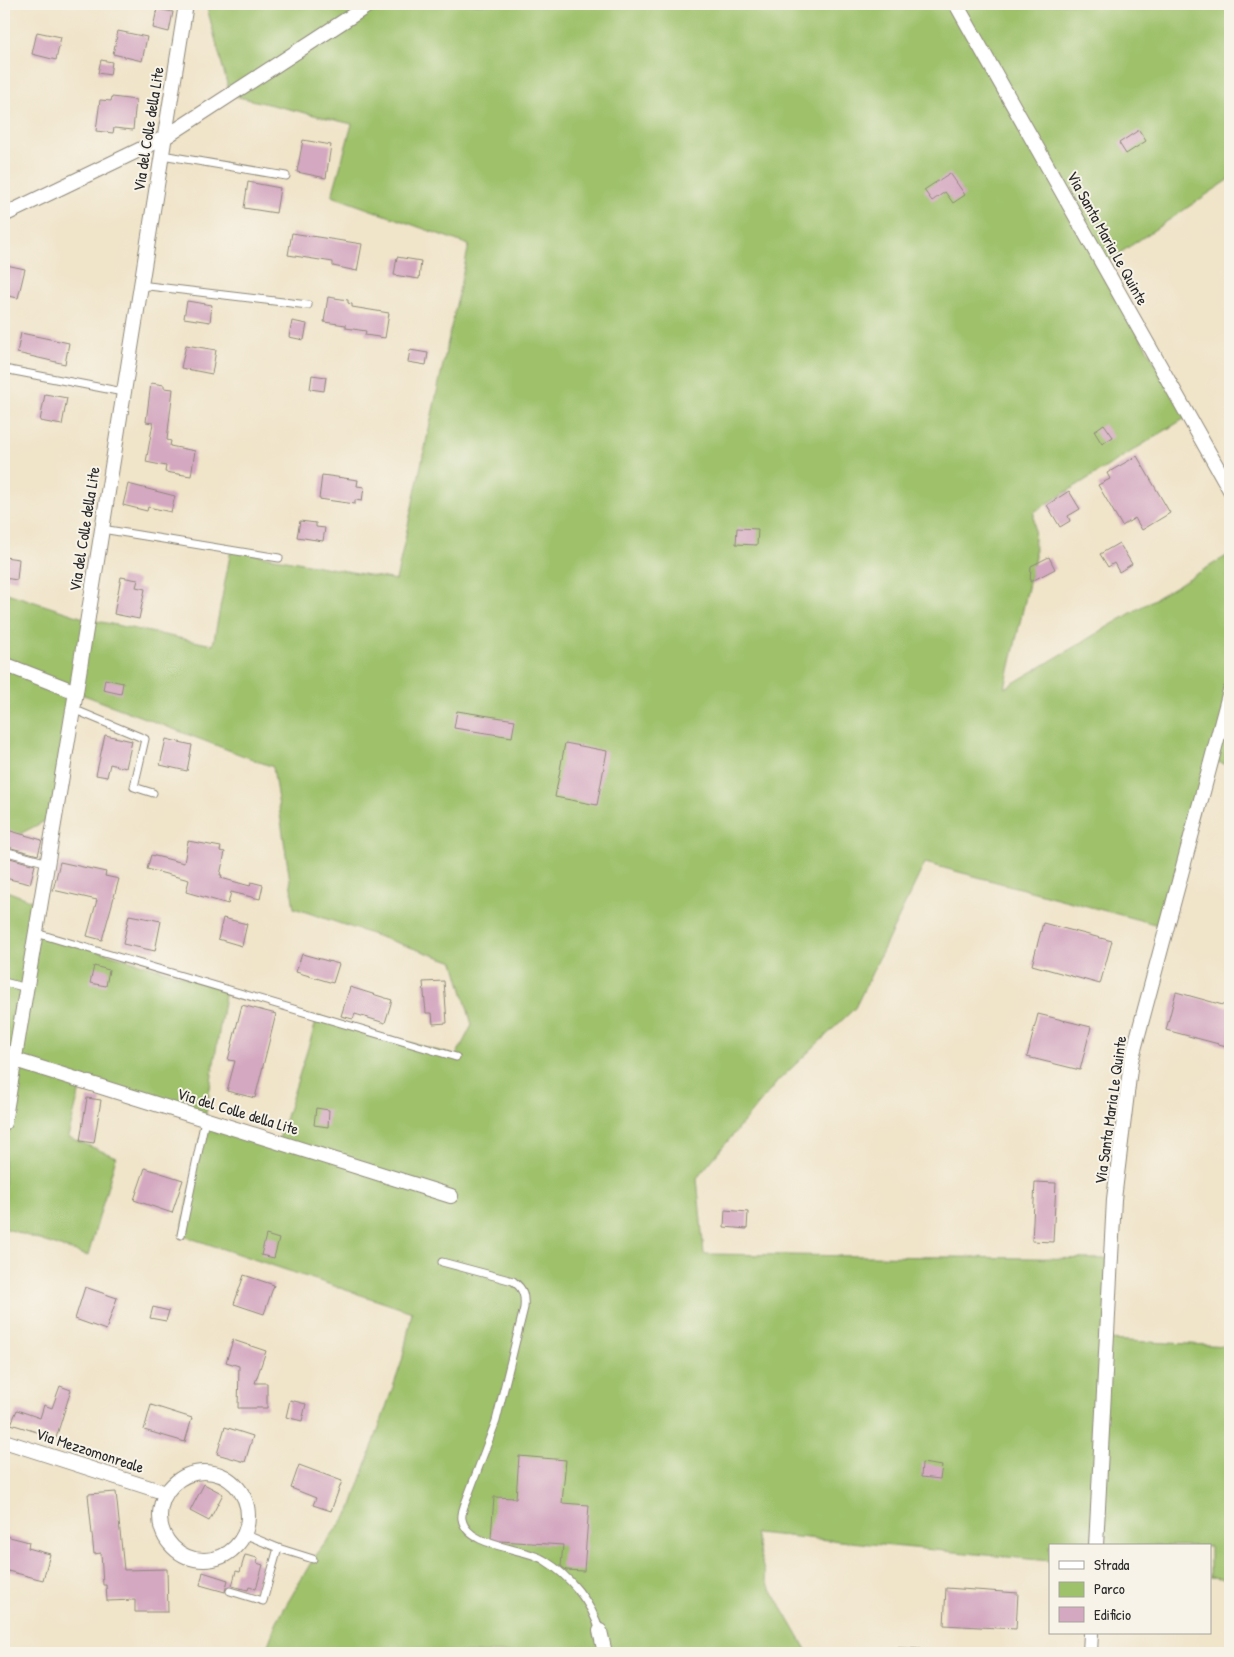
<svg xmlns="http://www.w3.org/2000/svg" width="1234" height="1657" viewBox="0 0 1234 1657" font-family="'Patrick Hand',sans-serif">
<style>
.green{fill:#9ec16b;stroke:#64764b}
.building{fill:#d4a8c1}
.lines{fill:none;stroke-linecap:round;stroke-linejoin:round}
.service-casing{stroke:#8e887a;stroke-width:9}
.minor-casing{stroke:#8e887a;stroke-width:16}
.service{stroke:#fff;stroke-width:7}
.minor{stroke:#fff;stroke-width:14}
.labels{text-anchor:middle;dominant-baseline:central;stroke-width:4;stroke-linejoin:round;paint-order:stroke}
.street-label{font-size:16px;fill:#2b2b2b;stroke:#f7f3e8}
</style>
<rect width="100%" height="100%" fill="#f7f3e8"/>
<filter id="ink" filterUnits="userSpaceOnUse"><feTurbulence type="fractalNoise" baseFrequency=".02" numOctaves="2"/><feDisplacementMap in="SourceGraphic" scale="10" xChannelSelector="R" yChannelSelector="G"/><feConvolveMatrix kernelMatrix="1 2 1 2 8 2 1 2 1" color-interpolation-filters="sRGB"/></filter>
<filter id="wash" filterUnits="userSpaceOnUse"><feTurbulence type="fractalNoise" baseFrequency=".0096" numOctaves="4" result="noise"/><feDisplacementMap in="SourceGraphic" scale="20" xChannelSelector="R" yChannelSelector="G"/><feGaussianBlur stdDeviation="1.12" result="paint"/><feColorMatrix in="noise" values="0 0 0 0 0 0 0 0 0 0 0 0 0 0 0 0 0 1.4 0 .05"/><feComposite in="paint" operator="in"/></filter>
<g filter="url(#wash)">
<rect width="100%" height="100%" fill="#f0e4c9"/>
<!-- green -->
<polygon class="green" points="206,4 1230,4 1230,179 1099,267 1187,417 1034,512 1035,557 1005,688 1230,554 1230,766 1212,760 1166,927 925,863 855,1008 778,1081 697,1178 704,1254 1111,1259 1107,1340 1230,1346 1230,1579 1210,1577 1210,1546 1050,1546 1050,1561 755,1533 766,1580 808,1653 265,1653 277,1621 313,1559 350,1511 402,1361 412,1312 181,1235 205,1120 82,1082 68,1137 116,1157 88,1256 4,1228 4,890 41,904 36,932 226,989 205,1119 278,1142 318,1016 456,1056 472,1025 454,962 294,908 273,767 76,692 55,816 4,842 4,592 87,619 213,645 231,550 396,580 469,245 332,196 352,124 230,95"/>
<g id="blocks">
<!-- building -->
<g class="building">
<polygon points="157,9 173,12 169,32 153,28"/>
<polygon points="118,31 147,37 142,61 113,54"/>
<polygon points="37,32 61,37 56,60 32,54"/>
<polygon points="101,60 112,62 110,75 98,73"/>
<polygon points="112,97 136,100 133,130 114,128 113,133 96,131 100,100 111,101"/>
<polygon points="1139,130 1146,141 1126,154 1119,143"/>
<polygon points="303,140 331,145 326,178 297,172"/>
<polygon points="950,173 965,195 953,203 945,192 932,201 924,190"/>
<polygon points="248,182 280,188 276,213 244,208"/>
<polygon points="292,233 362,244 357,271 333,266 333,262 288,255"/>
<polygon points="397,257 421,261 419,279 394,275"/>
<polygon points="6,265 25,269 18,298 4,295 4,274"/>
<polygon points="328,297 348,300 348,303 352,304 352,307 389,313 385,338 365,335 366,331 346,328 346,325 324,322"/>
<polygon points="187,301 212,305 210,322 184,318"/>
<polygon points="292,321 307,324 304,340 289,337"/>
<polygon points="21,333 69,343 65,364 17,353"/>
<polygon points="186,345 216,350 212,374 181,368"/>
<polygon points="410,350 428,353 426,365 408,362"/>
<polygon points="312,375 326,377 324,391 310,389"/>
<polygon points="151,383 164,385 164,388 173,389 167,440 171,441 170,446 195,451 191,476 165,472 166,466 146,462 153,423 146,422"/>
<polygon points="45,394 67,398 62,425 40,421"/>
<polygon points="1104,424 1113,437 1102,444 1094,431"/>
<polygon points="1137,456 1170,513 1142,530 1135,518 1122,526 1098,485 1110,479 1107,473"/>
<polygon points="322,475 358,480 357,486 364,487 362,501 355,500 355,504 319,499"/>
<polygon points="128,484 175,496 171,512 148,507 147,511 123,505"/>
<polygon points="1069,491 1080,509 1068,516 1070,521 1060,527 1047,505"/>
<polygon points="300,521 316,523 316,527 325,528 323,541 297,537"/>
<polygon points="737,528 758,529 757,545 736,544"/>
<polygon points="1119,543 1132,564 1119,572 1114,563 1108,567 1100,554"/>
<polygon points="4,557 19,559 17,580 4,578"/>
<polygon points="1049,557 1055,569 1030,582 1031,566"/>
<polygon points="121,577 138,580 136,587 145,589 139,619 114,614"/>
<polygon points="105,679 123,683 121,694 103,690"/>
<polygon points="457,711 515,720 512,737 454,728"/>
<polygon points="105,735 132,741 126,768 110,764 107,777 96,775"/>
<polygon points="166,739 192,745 187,771 160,765"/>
<polygon points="565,743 607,751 597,805 555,797"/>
<polygon points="4,829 42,840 38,855 4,846"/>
<polygon points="188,841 221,847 220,851 225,852 220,875 222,875 221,878 250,886 251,882 263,885 260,899 231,892 228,904 186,892 189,880 147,869 151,855 184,863"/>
<polygon points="10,858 35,865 30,884 5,878"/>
<polygon points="60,862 106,872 105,876 119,879 102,940 87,936 97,900 53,890"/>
<polygon points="129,915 161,921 155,951 123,944"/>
<polygon points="223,918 247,924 242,946 218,939"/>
<polygon points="1043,923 1112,941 1100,984 1032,965"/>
<polygon points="302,954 339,964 333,983 296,972"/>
<polygon points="94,966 109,970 106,986 90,983"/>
<polygon points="444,981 447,1023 433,1024 432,1013 426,1013 423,982"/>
<polygon points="350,987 392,1000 385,1023 355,1014 353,1019 341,1016"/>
<polygon points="1176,992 1230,1007 1230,1047 1166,1030"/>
<polygon points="242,1005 276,1014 255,1098 227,1091 235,1061 228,1060"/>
<polygon points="1038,1014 1091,1027 1080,1070 1027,1057"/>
<polygon points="87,1098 101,1100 94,1143 80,1141"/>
<polygon points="316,1108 329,1110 328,1127 314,1125"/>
<polygon points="145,1168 183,1180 172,1213 134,1200"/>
<polygon points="1035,1182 1056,1183 1053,1242 1032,1241"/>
<polygon points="725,1210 748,1212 747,1229 724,1227"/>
<polygon points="266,1235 279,1239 274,1258 261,1255"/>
<polygon points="244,1275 274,1285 264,1314 234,1304"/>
<polygon points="85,1287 117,1298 106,1330 75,1319"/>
<polygon points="153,1307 169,1311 166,1321 150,1318"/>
<polygon points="233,1340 266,1351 255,1383 267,1383 267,1408 238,1408 239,1366 226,1362"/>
<polygon points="60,1386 71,1390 56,1438 11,1424 17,1410 40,1418 44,1405 52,1408"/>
<polygon points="290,1400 306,1404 302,1421 286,1417"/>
<polygon points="151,1405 192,1418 185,1442 144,1430"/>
<polygon points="225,1427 253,1436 245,1462 217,1454"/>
<polygon points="519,1456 566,1460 562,1503 589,1505 584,1571 566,1570 561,1566 563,1545 500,1541 491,1538 494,1497 516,1498"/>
<polygon points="922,1463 942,1466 940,1479 921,1477"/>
<polygon points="299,1465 342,1481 331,1511 313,1505 316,1498 291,1488"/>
<polygon points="204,1484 223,1494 209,1521 190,1511"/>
<polygon points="116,1492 124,1570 167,1569 168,1612 135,1612 135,1600 107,1601 106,1585 103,1585 101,1553 94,1554 88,1494"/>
<polygon points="6,1536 29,1542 28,1548 50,1554 43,1580 4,1570 4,1545"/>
<polygon points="245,1555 258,1558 257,1563 263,1565 256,1589 249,1587 248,1590 232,1586 236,1571 240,1572"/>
<polygon points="203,1572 228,1580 225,1592 200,1585"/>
<polygon points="946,1588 1018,1593 1016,1629 944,1625"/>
</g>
</g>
</g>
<g filter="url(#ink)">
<use href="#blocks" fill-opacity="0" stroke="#8e887a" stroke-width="1"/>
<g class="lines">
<!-- service casing -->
<g class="service-casing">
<g id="service">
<polyline points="162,155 286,176"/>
<polyline points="140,285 308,305"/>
<polyline points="4,369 123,392"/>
<polyline points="102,529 279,558"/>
<polyline points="73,709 145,739 134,787 153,793"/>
<polyline points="4,851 48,863"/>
<polyline points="36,933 456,1057"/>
<polyline points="4,982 27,988"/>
<polyline points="181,1235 205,1120"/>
<path d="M 442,1262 L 513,1281 C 524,1289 525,1296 524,1308 L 496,1421 L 466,1501 C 464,1506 461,1513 462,1519 C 467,1548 524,1547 544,1560 C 570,1576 591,1602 600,1631"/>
<polyline points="244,1534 278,1548 313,1559"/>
<polyline points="230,1591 263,1601 278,1548"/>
<polyline points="876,1653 883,1651 922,1653"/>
</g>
</g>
<!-- minor casing -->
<g class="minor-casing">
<g id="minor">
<polyline points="956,4 1230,490"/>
<polyline points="4,215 164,138 370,4"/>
<polyline points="4,664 76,692"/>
<polyline points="15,1060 451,1196"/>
<polyline points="4,1123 76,692 186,4"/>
<polyline points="4,1441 166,1493"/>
<circle cx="204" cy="1516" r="44"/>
<polyline points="1096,1546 1114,1199 1131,1061 1230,691"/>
<polyline points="600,1631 605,1653"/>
<polyline points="1090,1653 1091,1633"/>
</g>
</g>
<!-- service -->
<use href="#service" class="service"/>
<!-- minor -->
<use href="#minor" class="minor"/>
</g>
</g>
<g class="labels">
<!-- street labels -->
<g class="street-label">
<text transform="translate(148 129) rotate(-81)">Via del Colle della Lite</text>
<text transform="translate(1108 238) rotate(61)">Via Santa Maria Le Quinte</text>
<text transform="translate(84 529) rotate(-81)">Via del Colle della Lite</text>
<text transform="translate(1110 1110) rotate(-82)">Via Santa Maria Le Quinte</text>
<text transform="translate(238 1111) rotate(17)">Via del Colle della Lite</text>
<text transform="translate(90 1450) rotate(18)">Via Mezzomonreale</text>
</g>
</g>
<!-- margin -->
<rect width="1234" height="1657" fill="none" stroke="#f7f3e8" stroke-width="20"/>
<!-- legend -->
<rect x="1049" y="1544" width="162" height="90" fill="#f7f3e8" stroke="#a5a39c"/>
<rect x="1059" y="1561" width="25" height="8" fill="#ffffff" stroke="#a5a39c"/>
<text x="1094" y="1570" font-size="15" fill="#2b2b2b">Strada</text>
<rect x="1059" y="1582" width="25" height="15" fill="#9ec16b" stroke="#a5a39c"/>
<text x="1094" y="1594" font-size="15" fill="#2b2b2b">Parco</text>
<rect x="1059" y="1607" width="25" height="15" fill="#d4a8c1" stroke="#a5a39c"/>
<text x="1094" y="1620" font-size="15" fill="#2b2b2b">Edificio</text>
</svg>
